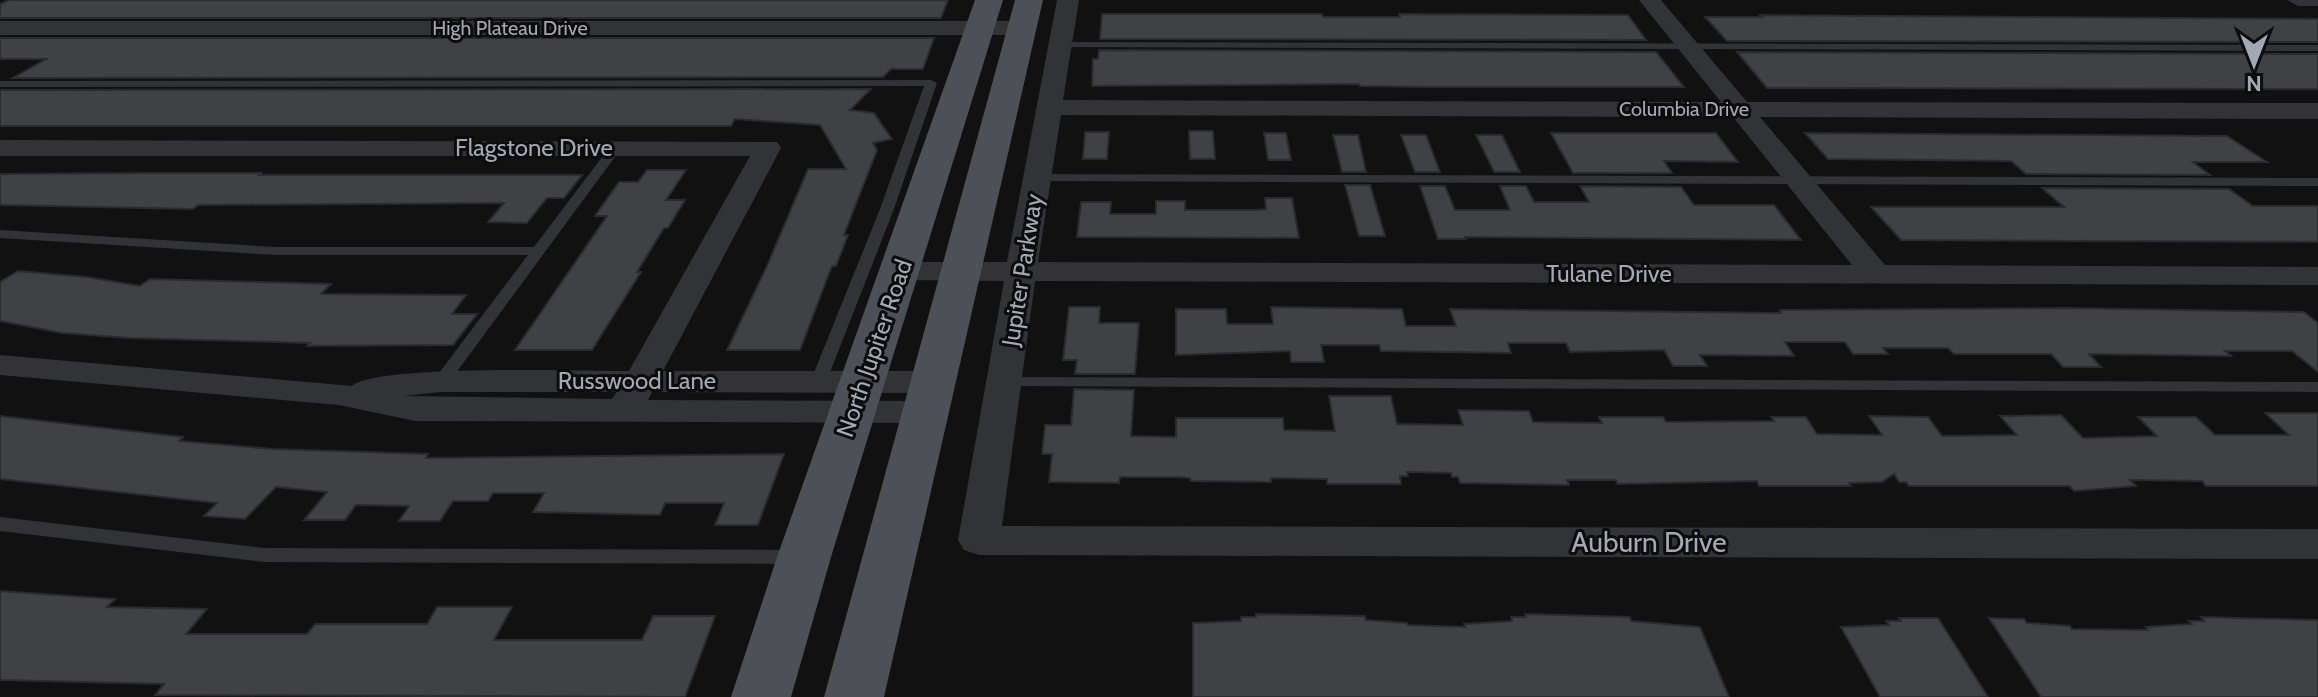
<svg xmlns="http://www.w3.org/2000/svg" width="2318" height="697" viewBox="0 0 2318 697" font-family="Cabin,sans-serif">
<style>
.building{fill:#3f4145;stroke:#2a2b2e;stroke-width:2}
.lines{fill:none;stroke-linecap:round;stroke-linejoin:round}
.service{fill:#313337;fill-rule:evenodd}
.minor{fill:#313337;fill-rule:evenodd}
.primary{fill:#4d5056;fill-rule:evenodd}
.labels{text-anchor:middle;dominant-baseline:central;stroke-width:6;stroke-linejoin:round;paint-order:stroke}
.far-street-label{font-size:20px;fill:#a1a9b4;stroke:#0c0c0d}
.street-label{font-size:24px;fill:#a1a9b4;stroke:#0c0c0d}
.near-street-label{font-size:28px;fill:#a1a9b4;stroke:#0c0c0d}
</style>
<rect width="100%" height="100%" fill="#111112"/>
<!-- building -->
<g class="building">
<polygon points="9,0 948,0 941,18 0,18 0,4"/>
<polygon points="1102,14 1322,14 1323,17 1400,17 1399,14 1628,15 1646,40 1100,39"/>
<polygon points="1760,15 2318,19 2318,42 1727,41 1705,17 1762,17"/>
<polygon points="0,38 934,38 923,69 891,69 883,77 13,78 46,59 0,59"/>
<polygon points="1099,50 1656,52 1684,87 1426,87 1360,86 1359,84 1092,86 1093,59 1098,59"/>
<polygon points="1737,52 2318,54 2318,89 1767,88"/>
<polygon points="871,89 850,110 874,113 892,139 873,143 877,150 844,235 848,235 836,266 832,266 800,350 727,350 767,266 808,169 846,169 820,125 735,119 731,126 0,126 0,90"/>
<polygon points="1189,131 1213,131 1215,159 1190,159"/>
<polygon points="1085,132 1109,132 1107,159 1083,159"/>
<polygon points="1264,133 1286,133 1291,160 1268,160"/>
<polygon points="1551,133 1716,133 1738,162 1664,161 1672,173 1573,173"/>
<polygon points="1805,133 2227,136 2267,162 2193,162 2210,175 2026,174 2011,161 1828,159"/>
<polygon points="1333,135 1358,135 1366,172 1342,172"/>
<polygon points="1401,135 1426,135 1440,172 1415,172"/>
<polygon points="1476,135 1502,135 1520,172 1494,172"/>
<polygon points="647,170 686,170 666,200 685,200 668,228 664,228 637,272 641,272 592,350 515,350 607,216 595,216 619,182 638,182"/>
<polygon points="147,173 261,173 259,175 582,175 564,198 547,198 527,223 488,222 504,203 198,205 193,209 0,205 0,174"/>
<polygon points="1345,185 1370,185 1385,236 1359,236"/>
<polygon points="1420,186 1445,186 1455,210 1510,210 1500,186 1526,186 1534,202 1589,202 1580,186 1681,187 1694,205 1774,205 1801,240 1465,237 1466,239 1438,239"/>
<polygon points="2042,188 2229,189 2253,206 2318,206 2318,242 1901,240 1871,207 2064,207"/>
<polygon points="1265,198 1292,198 1299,238 1077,237 1081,202 1111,202 1110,214 1156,214 1156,201 1185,201 1185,210 1256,210 1266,209"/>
<polygon points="18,271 87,277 140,286 150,279 331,284 321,294 466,295 452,314 477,314 453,345 307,346 310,343 130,338 62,333 0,321 0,282"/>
<polygon points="1069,307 1100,307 1099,323 1139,323 1135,374 1075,374 1077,360 1063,360"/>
<polygon points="1271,307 1402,309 1406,326 1456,326 1450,309 1781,313 1780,310 2067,308 2304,312 2318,323 2318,372 2292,351 2225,351 2231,356 2089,354 2101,367 2063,367 2051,354 1954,354 1948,348 1883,348 1888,354 1853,354 1845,342 1785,342 1794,356 1700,355 1707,366 1673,366 1664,350 1570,352 1566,343 1508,343 1511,353 1381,351 1379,345 1321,345 1324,362 1291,362 1290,351 1176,355 1176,309 1226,309 1227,324 1273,324"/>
<polygon points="1074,389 1134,390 1131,436 1176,437 1176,418 1283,418 1284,430 1335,431 1329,396 1391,396 1397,424 1463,425 1458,410 1529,411 1533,422 1602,423 1599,417 1663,417 1666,422 1774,421 1771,417 1806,417 1817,434 1882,435 1869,416 1928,417 1942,436 2017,435 2000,416 2061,415 2083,438 2157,436 2138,417 2196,417 2215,435 2289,435 2265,413 2318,413 2318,486 2206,486 2202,481 2130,480 2136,486 2074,491 2069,486 1909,486 1906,482 1899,482 1894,474 1882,482 1849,483 1851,486 1759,486 1757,481 1617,484 1616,480 1567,480 1569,485 1460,483 1458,477 1452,477 1451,473 1407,472 1408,476 1400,476 1401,484 1327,484 1327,479 1271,478 1271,482 1191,481 1190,478 1176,477 1120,477 1119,483 1049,482 1052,454 1042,454 1045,425 1071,425"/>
<polygon points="0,416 183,437 179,441 273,449 428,454 426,458 784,454 758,525 715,525 724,503 665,503 660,515 533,512 544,493 493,493 488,501 453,501 440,521 399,521 409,506 356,505 345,520 304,520 327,492 276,487 245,519 204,516 217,503 0,479"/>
<polygon points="0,591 115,599 107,607 207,609 186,634 307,634 315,624 427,624 437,607 512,607 494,640 642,640 653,616 715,616 685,697 155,695 164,684 0,680"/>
<polygon points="1256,614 1365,616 1366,620 1407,623 1408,625 1465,627 1464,624 1512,621 1511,617 1526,617 1525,614 1563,615 1630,617 1631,621 1700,627 1729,697 1193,697 1193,623 1241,621 1241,617 1256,617"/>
<polygon points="2201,617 2318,620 2318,697 2041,697 1989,618 2024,619 2027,623 2070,626 2072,629 2148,630 2146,627 2192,624 2189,621 2204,621"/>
<polygon points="1899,618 1938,618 1988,697 1880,697 1841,627 1889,625 1886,621 1901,621"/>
</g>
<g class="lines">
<!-- service -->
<g class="service">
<polygon points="1061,42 2318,45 2318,51 1057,47 1056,45"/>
<polygon points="931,80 937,83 894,209 827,380 819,385 811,380 880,209 924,86 0,87 0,81"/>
<polygon points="616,143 620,144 620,150 447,385 441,386 433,381 528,255 276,255 0,238 0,230 276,247 534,247 612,144"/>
<polygon points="1037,174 2318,178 2318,186 1032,181 1030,178"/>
<polygon points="1004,377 2318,382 2318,392 998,386 996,382"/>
<polygon points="0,517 264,548 798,550 805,552 808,557 805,562 798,564 264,562 0,531"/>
</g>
<!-- minor -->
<g class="minor">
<path d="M 1057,0 L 1079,0 L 1063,100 L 1721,102 L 1639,0 L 1661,0 L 1747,102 L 2318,103 L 2318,119 L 1760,117 L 1885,265 L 2318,267 L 2318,285 L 1035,281 L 1002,526 L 2318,529 L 2318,559 L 979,555 L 964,550 L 958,540 L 1004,281 L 900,280 L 889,278 L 884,271 L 889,264 L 900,262 L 1007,262 ZM 1061,115 L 1733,117 L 1852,265 L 1038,262 Z"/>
<polygon points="2287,0 2318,0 2318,6 2298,6"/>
<polygon points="0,21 1021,21 1032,28 1021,35 0,35"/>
<path d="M 0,140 L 777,142 L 781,148 L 663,371 L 935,371 L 947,374 L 953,382 L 947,390 L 935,393 L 652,392 L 648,400 L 927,401 L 940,404 L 945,412 L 940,420 L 927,423 L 415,421 L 339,405 L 0,375 L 0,355 L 352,386 C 376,364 585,371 629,371 L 750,156 L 0,156 ZM 441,392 L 617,392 L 612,399 L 404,396 Z"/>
</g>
<!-- primary -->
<g class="primary">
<polygon points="975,0 1003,0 831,557 791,697 731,697 777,557"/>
<polygon points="1015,0 1043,0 884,697 824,697"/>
</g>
</g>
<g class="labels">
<!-- far-street labels -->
<g class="far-street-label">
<text x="510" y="28">High Plateau Drive</text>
<text x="1684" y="109">Columbia Drive</text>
</g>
<!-- street labels -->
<g class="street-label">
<text x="534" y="147">Flagstone Drive</text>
<text transform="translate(1022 270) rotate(-81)">Jupiter Parkway</text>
<text x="1609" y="273">Tulane Drive</text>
<text transform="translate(874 348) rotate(-71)">North Jupiter Road</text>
<text x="637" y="380">Russwood Lane</text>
</g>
<!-- near-street labels -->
<g class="near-street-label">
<text x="1649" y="542">Auburn Drive</text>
</g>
</g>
<!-- north arrow -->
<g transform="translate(2254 64) rotate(180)" stroke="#0c0c0d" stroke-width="6" paint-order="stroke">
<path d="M0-6L14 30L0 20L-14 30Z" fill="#a1a9b4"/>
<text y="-12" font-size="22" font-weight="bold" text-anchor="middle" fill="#a1a9b4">N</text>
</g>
</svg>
